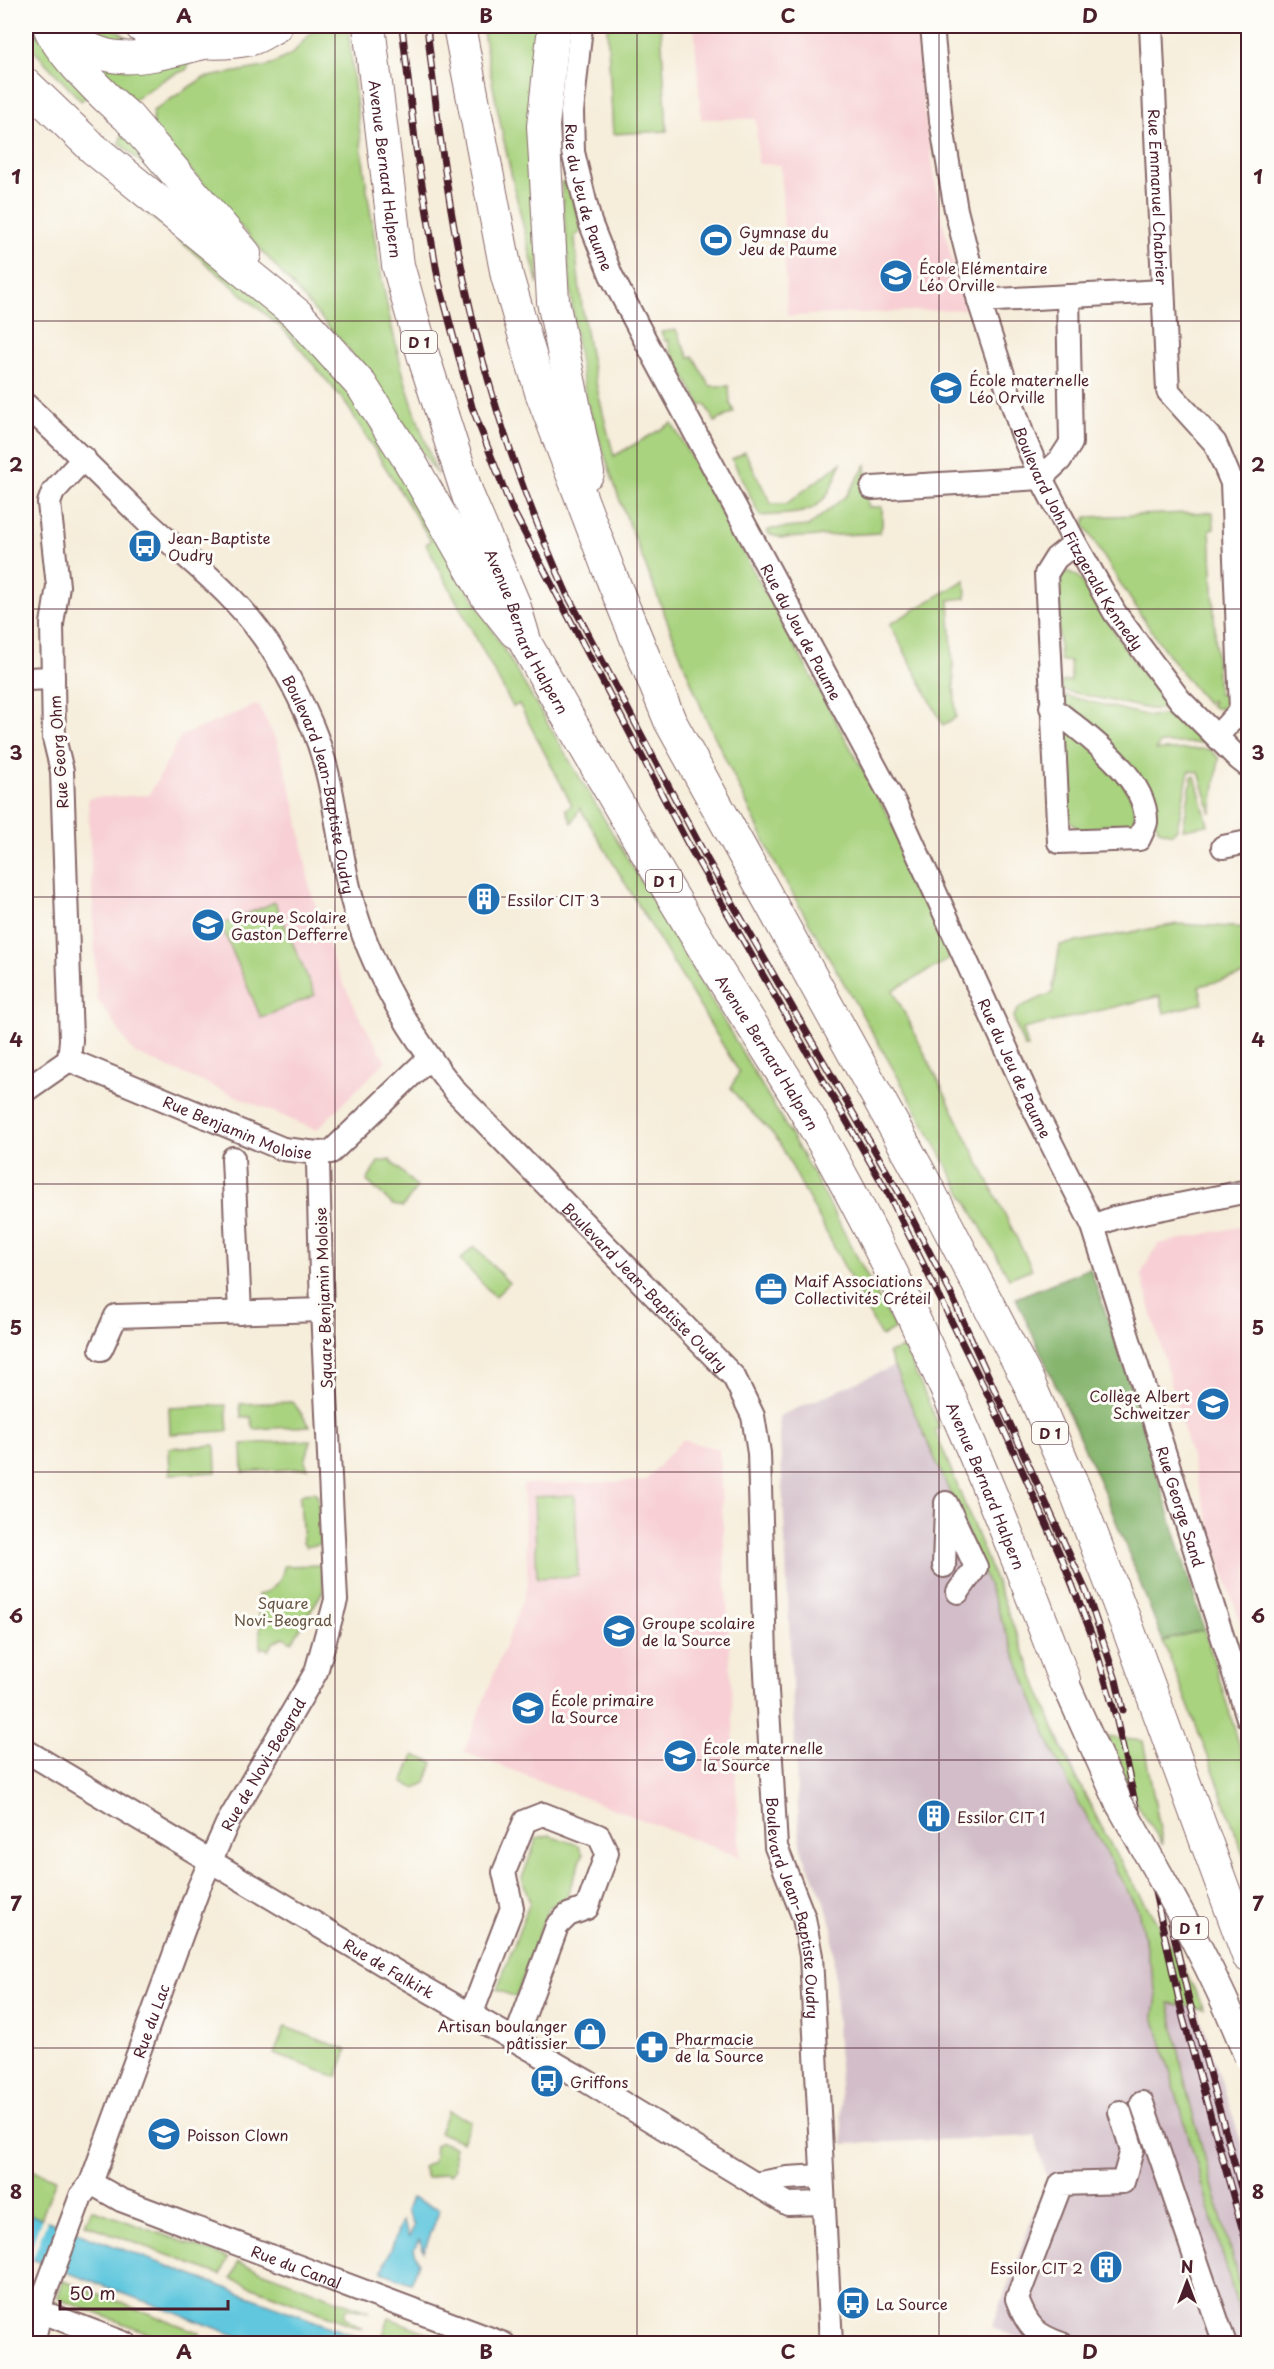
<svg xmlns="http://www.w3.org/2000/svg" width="1274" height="2369" viewBox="0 0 1274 2369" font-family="'Playpen Sans',sans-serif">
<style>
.built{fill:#f7cfd4}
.industrial{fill:#d2bdc8}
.green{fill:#a9d37f;stroke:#7a7955;stroke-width:1.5}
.forest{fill:#86b56e;stroke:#686a4c;stroke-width:1.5}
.water{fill:#61c7de;stroke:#567384;stroke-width:1.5}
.pier{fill:#f6edda}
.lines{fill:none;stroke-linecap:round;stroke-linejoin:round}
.minor-casing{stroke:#866768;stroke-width:26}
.major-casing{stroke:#866768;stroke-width:30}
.highway-casing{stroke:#866768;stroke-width:34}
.minor{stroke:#fff;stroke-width:22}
.major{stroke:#fff;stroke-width:27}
.highway{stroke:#fff;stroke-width:32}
.rail-casing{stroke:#4a1f2b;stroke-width:7}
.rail{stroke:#fdfcf7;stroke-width:4.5;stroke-dasharray:14;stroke-linecap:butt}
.major-bridge-casing{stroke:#866768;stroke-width:30;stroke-linecap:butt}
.major-bridge{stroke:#fff;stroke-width:27}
.grid{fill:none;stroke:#4a1f2b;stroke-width:1.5;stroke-opacity:0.55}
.labels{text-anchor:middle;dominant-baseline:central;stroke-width:6;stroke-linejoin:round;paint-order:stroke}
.shield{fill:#fdfcf7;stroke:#806168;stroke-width:1.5}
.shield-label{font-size:14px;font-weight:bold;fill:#4a1f2b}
.street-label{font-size:15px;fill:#4a1f2b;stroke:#fdfcf7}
.poi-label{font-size:15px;fill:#4a1f2b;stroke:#fdfcf7;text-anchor:start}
.park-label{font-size:15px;fill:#654;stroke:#fdfcf7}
.neatline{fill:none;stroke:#4a1f2b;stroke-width:2}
.grid-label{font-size:20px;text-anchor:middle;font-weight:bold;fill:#4a1f2b}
</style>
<rect width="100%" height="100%" fill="#fdfcf7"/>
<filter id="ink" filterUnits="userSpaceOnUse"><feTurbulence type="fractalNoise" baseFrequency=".0167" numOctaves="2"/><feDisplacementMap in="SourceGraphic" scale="12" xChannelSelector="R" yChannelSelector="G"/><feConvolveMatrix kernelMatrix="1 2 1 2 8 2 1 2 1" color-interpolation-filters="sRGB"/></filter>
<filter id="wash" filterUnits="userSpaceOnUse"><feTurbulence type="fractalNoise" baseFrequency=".008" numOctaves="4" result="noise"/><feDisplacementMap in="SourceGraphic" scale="24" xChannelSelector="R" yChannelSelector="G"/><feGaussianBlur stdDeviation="1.35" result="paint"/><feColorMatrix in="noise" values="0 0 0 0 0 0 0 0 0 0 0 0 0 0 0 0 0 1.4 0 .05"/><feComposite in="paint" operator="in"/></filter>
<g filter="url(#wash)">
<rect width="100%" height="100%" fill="#f6edda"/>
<!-- built -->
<g class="built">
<polygon points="694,26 916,26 924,109 940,211 965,309 787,316 781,165 758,164 756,119 701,119"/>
<polygon points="258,704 278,744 295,803 310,888 334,963 359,1016 386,1061 316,1130 134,1053 97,998 88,798 149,795 181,736"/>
<polygon points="1248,1225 1248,1649 1212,1534 1141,1274 1158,1244"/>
<polygon points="682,1440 719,1449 740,1857 464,1752 528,1586 523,1484 645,1481"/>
</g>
<!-- industrial -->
<g class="industrial">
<polygon points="894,1366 996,1579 1038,1690 1138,1910 1157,1995 1154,2016 1248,2343 1031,2343 992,2328 1047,2178 1035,2136 843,2144 832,1928 824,1900 803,1854 799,1831 779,1416"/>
<polygon points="1169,2002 1198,2010 1248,2163 1248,2316 1188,2096"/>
</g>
<!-- green -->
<g class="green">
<polygon points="66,26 112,26 133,43 134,51"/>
<path d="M 317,26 L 348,26 C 360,145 374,268 406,384 C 415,415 427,445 437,475 L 411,434 L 350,351 L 153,127 L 153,111 L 203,78 L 269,66 L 292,54 Z"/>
<path d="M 482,26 L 543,26 L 538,284 C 515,198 497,113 482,26 Z"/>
<polygon points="607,26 661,26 667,131 613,134"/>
<polygon points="39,34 91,93 81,101 27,43"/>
<polygon points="85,55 191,61 186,70 168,77 129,103"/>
<polygon points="127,133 164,183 119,143 122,135"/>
<path d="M 110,181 L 278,311 L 332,368 L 371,425 L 777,1111 L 816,1179 L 895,1329 L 881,1337 L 779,1142 C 765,1121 743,1109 731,1088 L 739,1072 L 580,808 L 572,823 L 566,809 L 572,805 L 519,704 L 513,707 L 426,544 L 431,541 L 345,402 L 285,331 Z"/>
<path d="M 561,182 L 568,182 L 582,231 L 575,236 C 579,311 594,383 614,456 L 672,423 L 892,823 L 950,959 L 893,990 L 1032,1269 L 1009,1278 L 899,1079 L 776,865 L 703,712 L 620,501 L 587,403 L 574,328 Z"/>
<polygon points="676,330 689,357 693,356 710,386 729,386 730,403 734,412 715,422 705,404 701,406 669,348 669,340 665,341 661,332"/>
<path d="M 745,452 L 771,504 L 786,504 L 841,463 C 824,515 810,513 760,516 L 732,459 Z"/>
<polygon points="866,465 868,507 882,507 882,526 879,533 782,538 769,534 767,531 772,529 809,526 847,495"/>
<path d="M 1213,512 L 1214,528 L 1210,529 L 1218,694 L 1230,694 C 1230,706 1220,713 1210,705 L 1213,702 L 1211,700 L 1207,703 C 1158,648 1123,587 1084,525 L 1087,517 Z"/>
<polygon points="1069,572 1078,576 1137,666 1174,709 1149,709 1061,690 1061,682 1071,681 1070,661 1060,661 1056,583 1061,574"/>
<polygon points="965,580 966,598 949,600 956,717 943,725 890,624"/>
<polygon points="1062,695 1149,716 1178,714 1203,743 1160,743 1156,750 1209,749 1219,758 1211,813 1199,772 1189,771 1177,829 1171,834 1159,830 1145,799 1063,705"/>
<path d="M 1063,723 C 1086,743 1142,787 1134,822 C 1131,831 1125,832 1116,834 L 1116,824 L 1102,825 L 1102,834 L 1081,831 L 1069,820 Z"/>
<polygon points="1192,776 1195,776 1208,825 1183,829"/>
<polygon points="275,902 315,995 261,1018 221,925"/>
<polygon points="1177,924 1248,928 1248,974 1199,986 1203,1003 1164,1013 1160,996 1023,1029 1028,1047 1024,1047 1013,1017 1020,1007 1052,993 1060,945"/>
<polygon points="390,1160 417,1187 403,1207 393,1205 367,1181 378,1162"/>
<polygon points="474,1246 509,1283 495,1297 460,1260"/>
<polygon points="904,1348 940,1428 935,1430 1067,1760 1113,1849 1185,1970 1204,2009 1169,2003 1188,2096 1248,2316 1248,2343 1154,2016 1157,1995 1138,1910 1068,1783 1050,1744 967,1531 888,1353"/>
<polygon points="293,1402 310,1426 253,1429 251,1417 241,1417 240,1404"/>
<polygon points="226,1405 228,1431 170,1434 169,1408"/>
<polygon points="311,1440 305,1462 308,1468 243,1472 242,1444"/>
<polygon points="215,1445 216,1472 170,1474 169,1448"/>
<polygon points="315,1492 318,1496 320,1544 306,1547 303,1543 300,1497 303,1493"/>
<polygon points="575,1495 578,1576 537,1578 534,1497"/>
<path d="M 322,1565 L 323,1591 L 292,1642 L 284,1637 L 274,1642 L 268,1650 L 263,1647 L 261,1649 L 258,1595 C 273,1591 282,1582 284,1566 Z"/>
<polygon points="1204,1629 1248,1773 1248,1869 1216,1777 1163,1641"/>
<polygon points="1106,1737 1143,1741 1163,1845 1133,1798"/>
<polygon points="414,1755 433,1763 426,1783 415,1788 403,1783"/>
<polygon points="549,1835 578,1845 583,1854 566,1898 548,1908 516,1997 497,1990 530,1902 522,1878 537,1838"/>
<polygon points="285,2027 347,2050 337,2077 274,2054"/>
<polygon points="448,2111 471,2121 462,2142 439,2132"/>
<polygon points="441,2142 454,2147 455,2169 450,2174 444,2173 427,2178 423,2167 433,2162 435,2145"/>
<polygon points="26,2168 56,2179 26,2260"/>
<polygon points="92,2209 228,2258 221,2275 85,2224"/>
<polygon points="238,2262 369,2312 347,2308 344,2316 363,2329 232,2279"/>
<polygon points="63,2281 200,2333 196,2343 175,2343 61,2300 58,2296"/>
<polygon points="389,2318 454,2343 404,2343 383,2335"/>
</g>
<!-- forest -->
<g class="forest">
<polygon points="26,26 35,26 39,34 27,43"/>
<polygon points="1090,1268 1128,1378 1204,1629 1163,1641 1106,1496 1016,1298"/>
</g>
<!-- water -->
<g class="water">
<polygon points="411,2198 440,2209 424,2251 419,2239 414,2249 419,2263 411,2283 382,2272 402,2221 409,2237 414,2226 406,2211"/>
<polygon points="26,2213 373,2343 256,2343 26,2257"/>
</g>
<!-- pier -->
<polygon class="pier" points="42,2218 47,2220 32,2261 27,2259"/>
</g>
<g filter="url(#ink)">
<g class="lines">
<!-- minor casing -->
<g class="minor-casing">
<g id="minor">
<path id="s1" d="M 581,26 L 572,112 L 573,152 L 590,222 L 611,275 L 642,334 L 895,804 L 1032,1105 L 1093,1226 L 1248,1718"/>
<path id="s2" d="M 932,26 L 941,121 L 956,210 L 979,301 L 1022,433 L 1041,478 L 1075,543 L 1115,613 L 1180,700 L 1239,759 L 1248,766"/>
<path id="s3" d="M 1151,26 L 1168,391 L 1215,443 L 1232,483 L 1241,710 L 1217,736"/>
<polyline points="979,301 1163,291"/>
<path id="s4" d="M 26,405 C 66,442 104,480 143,518 C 171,545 203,569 230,597 C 265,632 293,681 312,726 C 338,788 336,845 354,907 C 374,974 412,1037 456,1092 L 734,1377 L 753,1416 L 759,1453 L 765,1656 L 776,1847 L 804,1918 L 811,1956 L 831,2344"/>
<polyline points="872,488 1041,478 1060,460 1071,443 1068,296"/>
<polyline points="26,679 53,678"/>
<path d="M 1051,707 C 1082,732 1148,777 1146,822 C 1145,827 1141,834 1139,839 L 1059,842 L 1046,574 L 1056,558 L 1075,543"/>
<polyline points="1223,847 1248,842"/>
<polyline points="69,1060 71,1040 62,771 54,738 52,624 58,586 49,503 53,492 84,458"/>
<path id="s5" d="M 69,1060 L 283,1149 L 318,1153 L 331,1152 L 429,1058"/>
<polyline points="26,1090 69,1060"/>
<polyline points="233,1158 240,1313"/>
<polyline points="1093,1226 1114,1218 1248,1191"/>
<polyline points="101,1349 116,1316 322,1310"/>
<polyline points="946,1503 976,1567 958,1592"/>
<polyline points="944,1566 946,1508"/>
<path id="s6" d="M 26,1751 L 398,1973 L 588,2082 L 788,2204 L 823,2203"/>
<polyline points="471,2015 512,1908 504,1872 525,1821 543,1814 599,1836 607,1853 587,1908 568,1915 557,1926 515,2040"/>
<polyline points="1142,2103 1225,2344"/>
<path id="s7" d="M 91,2183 L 121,2200 L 504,2344"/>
<polyline points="755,2184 787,2178 821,2176"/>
<polyline points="42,2312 126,2344"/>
<path id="s8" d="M 33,2344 L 43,2298 L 81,2196 L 91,2183 L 199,1887 L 227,1824 L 316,1672 L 336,1600 L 322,1310 L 318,1163"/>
<path d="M 1062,2344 C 1035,2335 1027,2326 1017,2299 L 1061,2184 L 1123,2182 L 1132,2150 L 1120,2112"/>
</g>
</g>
<!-- major casing -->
<g class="major-casing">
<polyline id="major" points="1064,1680 1120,1805"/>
</g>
<!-- highway casing -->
<g class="highway-casing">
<g id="highway">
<path d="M 49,26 C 56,50 108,100 128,117 L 245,254"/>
<path d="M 141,26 C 175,41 213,47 251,39 C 259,37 268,30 276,26"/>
<path id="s9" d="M 369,26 L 398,265 L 424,358 L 468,496 L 514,604 L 526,644 C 583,743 639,842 698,939 C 733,998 772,1054 807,1114 C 911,1293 991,1486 1064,1680"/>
<polyline points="459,26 507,276 541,392 609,571 670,721 922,1177 1028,1381 1077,1495 1129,1631 1248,1956"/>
<polyline points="554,26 543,126 553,301 588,473"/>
<path d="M 62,29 C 106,73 150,56 204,43"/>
<polyline points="26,84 94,149 298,315 362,386 409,460 487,597 515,632"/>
</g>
</g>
<!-- minor -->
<use href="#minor" class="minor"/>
<!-- major -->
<use href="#major" class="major"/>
<!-- highway -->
<use href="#highway" class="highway"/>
<!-- rail casing -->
<g class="rail-casing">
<g id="rail">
<polyline points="402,26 416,149 438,278 472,407 511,507 689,846 889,1195 990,1399 1063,1561 1092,1636 1116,1717 1183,2018 1248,2249"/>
<path d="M 427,26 C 440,149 457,274 492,393 C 512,462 538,529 567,594 L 707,859 L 898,1191 L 950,1292 L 1087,1593 L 1116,1680 L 1123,1710"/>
<polyline points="1171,1923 1189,2000 1248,2213"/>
</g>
</g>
<!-- rail -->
<use href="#rail" class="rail"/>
<!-- major-bridge casing -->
<g class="major-bridge-casing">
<path id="major-bridge" d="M 1120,1805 C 1166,1887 1214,1968 1248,2057"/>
</g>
<!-- major-bridge -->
<use href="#major-bridge" class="major-bridge"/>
</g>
</g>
<!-- grid -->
<path class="grid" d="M 335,26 L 335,2344M 637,26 L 637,2344M 939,26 L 939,2344M 26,321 L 1248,321M 26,609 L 1248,609M 26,897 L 1248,897M 26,1184 L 1248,1184M 26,1472 L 1248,1472M 26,1760 L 1248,1760M 26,2048 L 1248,2048"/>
<!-- icons -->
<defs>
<g id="stadium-disc" transform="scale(1.725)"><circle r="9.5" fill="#1f6fb2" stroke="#fdfcf7"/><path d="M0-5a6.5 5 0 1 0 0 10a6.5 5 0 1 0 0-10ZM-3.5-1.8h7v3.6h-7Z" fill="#fff"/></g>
<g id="school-disc" transform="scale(1.725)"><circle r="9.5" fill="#1f6fb2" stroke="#fdfcf7"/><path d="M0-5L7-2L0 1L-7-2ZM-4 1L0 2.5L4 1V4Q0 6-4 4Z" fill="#fff"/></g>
<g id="bus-disc" transform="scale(1.725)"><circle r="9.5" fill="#1f6fb2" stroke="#fdfcf7"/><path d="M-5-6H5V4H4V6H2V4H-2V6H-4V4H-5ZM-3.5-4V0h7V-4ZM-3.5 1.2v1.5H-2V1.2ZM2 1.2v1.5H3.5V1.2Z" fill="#fff"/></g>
<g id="building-disc" transform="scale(1.725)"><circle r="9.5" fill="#1f6fb2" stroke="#fdfcf7"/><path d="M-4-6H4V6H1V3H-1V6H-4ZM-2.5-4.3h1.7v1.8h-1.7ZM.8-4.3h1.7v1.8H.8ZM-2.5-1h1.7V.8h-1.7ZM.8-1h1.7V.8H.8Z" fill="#fff"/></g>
<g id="office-disc" transform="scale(1.725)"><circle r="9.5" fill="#1f6fb2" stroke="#fdfcf7"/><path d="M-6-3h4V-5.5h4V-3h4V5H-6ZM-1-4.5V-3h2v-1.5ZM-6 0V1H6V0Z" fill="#fff"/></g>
<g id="shop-disc" transform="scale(1.725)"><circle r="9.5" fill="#1f6fb2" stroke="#fdfcf7"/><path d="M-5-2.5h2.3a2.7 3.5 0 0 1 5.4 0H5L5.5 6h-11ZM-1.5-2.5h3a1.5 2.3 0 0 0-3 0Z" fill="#fff"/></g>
<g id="pharmacy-disc" transform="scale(1.725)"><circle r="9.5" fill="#1f6fb2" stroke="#fdfcf7"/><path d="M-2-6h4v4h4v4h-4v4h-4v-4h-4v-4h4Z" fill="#fff"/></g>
</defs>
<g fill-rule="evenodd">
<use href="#stadium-disc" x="716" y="240"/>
<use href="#school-disc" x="896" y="276"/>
<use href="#school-disc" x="946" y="388"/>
<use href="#bus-disc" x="145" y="546"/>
<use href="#building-disc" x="484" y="899"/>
<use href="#school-disc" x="208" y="925"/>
<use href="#office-disc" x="771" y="1289"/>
<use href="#school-disc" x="1213" y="1404"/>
<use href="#school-disc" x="619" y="1631"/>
<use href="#school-disc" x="528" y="1708"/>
<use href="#school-disc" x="680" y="1756"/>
<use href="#building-disc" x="934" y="1816"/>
<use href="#shop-disc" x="590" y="2034"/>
<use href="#pharmacy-disc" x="652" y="2047"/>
<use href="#bus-disc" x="547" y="2081"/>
<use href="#school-disc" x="164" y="2134"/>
<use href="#building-disc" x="1106" y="2267"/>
<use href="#bus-disc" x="853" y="2303"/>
</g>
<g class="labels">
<!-- shield labels -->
<g class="shield">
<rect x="401" y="331" width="36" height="22" rx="4.5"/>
<rect x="646" y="870" width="36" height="22" rx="4.5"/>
<rect x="1032" y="1422" width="36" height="22" rx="4.5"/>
<rect x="1172" y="1917" width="36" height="22" rx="4.5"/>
</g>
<g class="shield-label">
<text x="419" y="342">D 1</text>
<text x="664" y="881">D 1</text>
<text x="1050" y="1433">D 1</text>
<text x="1190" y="1928">D 1</text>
</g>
<!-- street labels -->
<g class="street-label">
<text stroke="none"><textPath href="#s9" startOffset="144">Avenue Bernard Halpern</textPath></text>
<text stroke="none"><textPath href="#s3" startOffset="171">Rue Emmanuel Chabrier</textPath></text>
<text stroke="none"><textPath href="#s1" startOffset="174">Rue du Jeu de Paume</textPath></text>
<text stroke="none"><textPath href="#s2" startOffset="538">Boulevard John Fitzgerald Kennedy</textPath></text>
<text stroke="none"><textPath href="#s9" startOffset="630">Avenue Bernard Halpern</textPath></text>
<text stroke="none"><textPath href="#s1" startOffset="660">Rue du Jeu de Paume</textPath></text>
<text transform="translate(58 752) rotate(-94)">Rue Georg Ohm</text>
<text stroke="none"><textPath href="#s4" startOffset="492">Boulevard Jean-Baptiste Oudry</textPath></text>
<text stroke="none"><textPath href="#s9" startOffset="1116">Avenue Bernard Halpern</textPath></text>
<text stroke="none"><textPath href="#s1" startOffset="1146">Rue du Jeu de Paume</textPath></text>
<text stroke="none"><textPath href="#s5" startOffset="182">Rue Benjamin Moloise</textPath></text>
<text stroke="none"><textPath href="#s4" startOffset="1104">Boulevard Jean-Baptiste Oudry</textPath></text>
<text transform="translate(323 1298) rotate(-92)">Square Benjamin Moloise</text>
<text stroke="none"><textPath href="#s9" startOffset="1602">Avenue Bernard Halpern</textPath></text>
<text stroke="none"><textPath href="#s1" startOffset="1616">Rue George Sand</textPath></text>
<text stroke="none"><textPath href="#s8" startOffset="626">Rue de Novi-Beograd</textPath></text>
<text stroke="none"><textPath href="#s4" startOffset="1770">Boulevard Jean-Baptiste Oudry</textPath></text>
<text stroke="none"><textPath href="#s6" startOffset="423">Rue de Falkirk</textPath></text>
<text stroke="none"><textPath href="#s8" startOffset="345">Rue du Lac</textPath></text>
<text stroke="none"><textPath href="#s7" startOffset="222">Rue du Canal</textPath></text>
</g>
<!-- poi labels -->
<g class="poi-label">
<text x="739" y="231">Gymnase du<tspan x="739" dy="17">Jeu de Paume</tspan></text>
<text x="919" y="267">École Elémentaire<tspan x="919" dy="17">Léo Orville</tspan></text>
<text x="969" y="379">École maternelle<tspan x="969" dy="17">Léo Orville</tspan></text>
<text x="168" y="537">Jean-Baptiste<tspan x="168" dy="17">Oudry</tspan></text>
<text x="507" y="899">Essilor CIT 3</text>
<text x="231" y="916">Groupe Scolaire<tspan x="231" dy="17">Gaston Defferre</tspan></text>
<text x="794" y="1280">Maif Associations<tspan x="794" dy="17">Collectivités Créteil</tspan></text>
<text x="1190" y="1395" text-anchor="end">Collège Albert<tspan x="1190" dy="17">Schweitzer</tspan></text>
<text x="642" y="1622">Groupe scolaire<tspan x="642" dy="17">de la Source</tspan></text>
<text x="551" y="1699">École primaire<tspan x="551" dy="17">la Source</tspan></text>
<text x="703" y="1747">École maternelle<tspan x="703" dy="17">la Source</tspan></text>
<text x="957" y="1816">Essilor CIT 1</text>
<text x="567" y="2025" text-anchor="end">Artisan boulanger<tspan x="567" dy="17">pâtissier</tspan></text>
<text x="675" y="2038">Pharmacie<tspan x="675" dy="17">de la Source</tspan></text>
<text x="570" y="2081">Griffons</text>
<text x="187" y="2134">Poisson Clown</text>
<text x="1083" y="2267" text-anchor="end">Essilor CIT 2</text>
<text x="876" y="2303">La Source</text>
</g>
<!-- park labels -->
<g class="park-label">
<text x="283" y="1602">Square<tspan x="283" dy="17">Novi-Beograd</tspan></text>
</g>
</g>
<!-- margin -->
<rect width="1274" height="2369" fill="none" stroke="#fdfcf7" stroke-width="66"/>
<!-- north arrow -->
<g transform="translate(1187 2282)" stroke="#fdfcf7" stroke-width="4.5" paint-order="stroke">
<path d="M0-4.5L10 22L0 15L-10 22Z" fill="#4a1f2b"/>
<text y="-9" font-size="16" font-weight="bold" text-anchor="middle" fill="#4a1f2b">N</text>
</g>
<!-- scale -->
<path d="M60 2300v9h168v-9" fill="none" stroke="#4a1f2b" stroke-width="3"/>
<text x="69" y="2300" font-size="18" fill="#4a1f2b" stroke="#fdfcf7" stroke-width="4.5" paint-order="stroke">50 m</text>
<rect x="33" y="33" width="1208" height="2303" class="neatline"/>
<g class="grid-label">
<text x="184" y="23">A</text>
<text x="486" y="23">B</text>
<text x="788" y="23">C</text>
<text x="1090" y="23">D</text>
<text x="16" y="184">1</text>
<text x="1258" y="184">1</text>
<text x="16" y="472">2</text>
<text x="1258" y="472">2</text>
<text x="16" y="760">3</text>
<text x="1258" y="760">3</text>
<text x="16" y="1047">4</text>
<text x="1258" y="1047">4</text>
<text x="16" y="1335">5</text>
<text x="1258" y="1335">5</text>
<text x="16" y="1623">6</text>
<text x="1258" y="1623">6</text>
<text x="16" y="1911">7</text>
<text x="1258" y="1911">7</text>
<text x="16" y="2199">8</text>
<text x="1258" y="2199">8</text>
<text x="184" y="2359">A</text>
<text x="486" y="2359">B</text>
<text x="788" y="2359">C</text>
<text x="1090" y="2359">D</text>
</g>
</svg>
